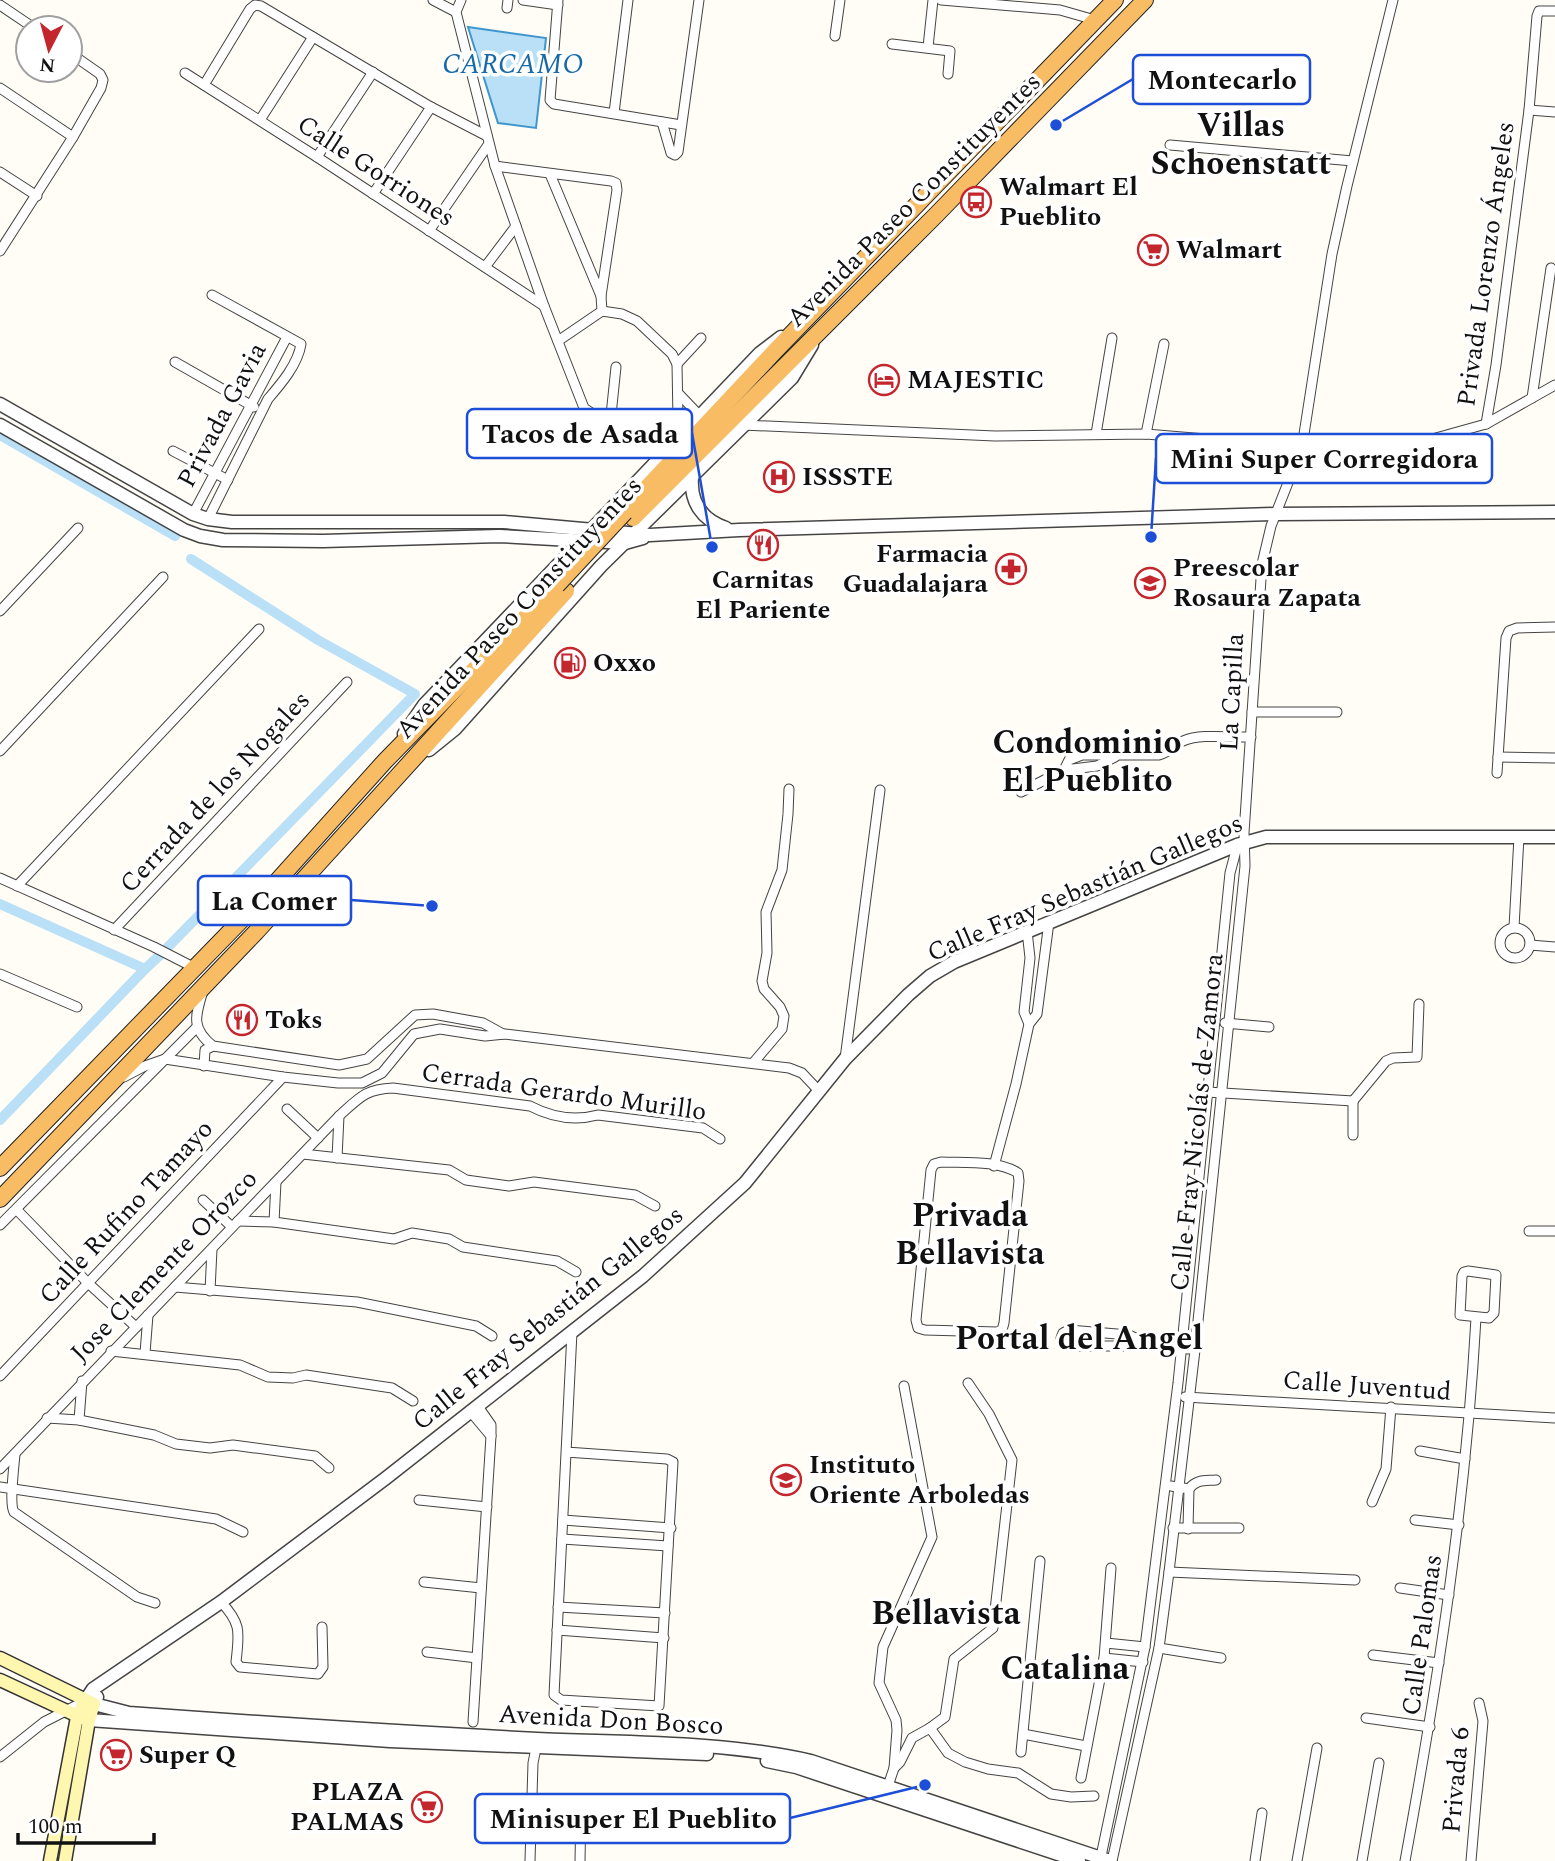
<svg xmlns="http://www.w3.org/2000/svg" width="1555" height="1861" viewBox="0 0 1555 1861" font-family="Spectral,serif">
<style>
.water{fill:#b9e0f7;stroke:#3f96cf;stroke-width:2}
.lines{fill:none;stroke-linecap:round;stroke-linejoin:round}
.canal{stroke:#b9e0f7;stroke-width:10}
.minor-casing{stroke:#444;stroke-width:11}
.tertiary-casing{stroke:#444;stroke-width:15}
.secondary-casing{stroke:#333;stroke-width:15}
.trunk-casing{stroke:#222;stroke-width:18}
.minor{stroke:#fff;stroke-width:9}
.tertiary{stroke:#fff;stroke-width:12}
.secondary{stroke:#fff6b0;stroke-width:12}
.trunk{stroke:#f7bc64;stroke-width:16}
.trunk-bridge-casing{stroke:#222;stroke-width:18;stroke-linecap:butt}
.trunk-bridge{stroke:#f7bc64;stroke-width:16}
.labels{text-anchor:middle;dominant-baseline:central;stroke-width:7;stroke-linejoin:round;paint-order:stroke}
.street-label{font-size:26px;fill:#111;stroke:#fff}
.poi-label{font-size:26px;font-weight:bold;fill:#111;stroke:#fff;text-anchor:start}
.water-label{font-size:28px;font-style:italic;fill:#1768a6;stroke:#fff}
.district-label{font-size:33px;font-weight:bold;fill:#111;stroke:#fff}
.leader{fill:none;stroke:#1d4ed8;stroke-width:2.5}
.callout-dot{fill:#1d4ed8;stroke:#fff;stroke-width:2.5}
.callout{fill:#fff;stroke:#1d4ed8;stroke-width:2.5}
.callout-label{font-size:28px;text-anchor:middle;font-weight:bold;fill:#111}
</style>
<rect width="100%" height="100%" fill="#fffdf5"/>
<!-- water -->
<polygon class="water" points="468,27 546,38 536,128 498,123"/>
<g class="lines">
<!-- canal -->
<g class="canal">
<polyline points="0,435 175,536"/>
<polyline points="0,904 145,969 0,1120"/>
<polyline points="167,948 415,694 318,640 191,559"/>
<polyline points="145,969 160,955"/>
</g>
<!-- minor casing -->
<g class="minor-casing">
<g id="minor">
<polyline points="433,0 456,12"/>
<polyline points="461,0 456,12 495,166 544,306 584,408 593,414 695,422"/>
<polyline points="523,0 558,5"/>
<polyline points="558,0 550,100 554,104 681,125"/>
<polyline points="941,0 1060,10 1095,20"/>
<polyline points="0,5 34,28"/>
<polyline points="507,8 508,0"/>
<polyline points="835,36 840,0"/>
<polyline points="892,44 950,51 948,74"/>
<polyline points="928,47 933,0"/>
<polyline points="185,73 317,157 544,306"/>
<polyline points="204,85 250,9 255,5 261,6 431,107 487,136"/>
<polyline points="0,88 73,137"/>
<polyline points="1529,110 1555,112"/>
<polyline points="614,113 628,0"/>
<polyline points="260,120 313,37"/>
<polyline points="662,122 671,153 675,155 678,152 699,0"/>
<polyline points="1170,145 1353,161"/>
<polyline points="317,157 373,72"/>
<polyline points="495,166 611,181 616,183 617,190 601,296"/>
<polyline points="0,172 37,196"/>
<polyline points="550,174 601,296 602,311"/>
<polyline points="373,194 431,107"/>
<polyline points="429,231 488,145"/>
<polyline points="0,251 73,137 101,88 103,80 100,74 70,53"/>
<polyline points="485,267 516,226"/>
<polyline points="558,341 602,311 622,314 637,321 672,354 677,364 678,420"/>
<polyline points="175,362 254,407"/>
<polyline points="677,364 701,338"/>
<polyline points="678,393 700,416"/>
<polyline points="1532,398 1551,268"/>
<polyline points="611,415 616,367"/>
<polyline points="1486,424 1496,365 1529,110 1537,16 1539,11 1555,11"/>
<polyline points="743,425 995,436 1146,434 1302,447 1425,441 1486,424 1555,385"/>
<polyline points="1096,434 1112,338"/>
<polyline points="1146,434 1164,344"/>
<polyline points="173,451 228,480"/>
<polyline points="193,514 287,337"/>
<path d="M 208,519 L 268,399 C 281,384 298,364 301,344 L 212,295"/>
<polyline points="0,611 78,528"/>
<polyline points="1252,712 1337,712"/>
<polyline points="0,751 163,577"/>
<polyline points="1498,757 1555,758"/>
<path d="M 1064,770 L 1069,760 L 1082,755 L 1159,755 C 1170,752 1174,745 1183,741 C 1202,733 1230,738 1251,737"/>
<polyline points="1497,773 1506,638 1509,631 1517,628 1555,627"/>
<polyline points="1021,792 1064,770 1097,766 1115,757"/>
<polyline points="0,878 154,947 195,968"/>
<polyline points="17,886 259,629"/>
<polyline points="1514,927 1519,837"/>
<circle cx="1515" cy="943" r="15"/>
<polyline points="114,930 347,682"/>
<polyline points="1027,931 1030,958 1024,1012 1029,1024"/>
<polyline points="1530,945 1555,947"/>
<polyline points="0,974 77,1007"/>
<path d="M 203,991 C 195,1016 191,1029 213,1046 L 339,1065 L 367,1059 L 415,1015 L 433,1014 L 483,1023 L 503,1034"/>
<polyline points="1225,1023 1269,1027"/>
<polyline points="845,1059 880,790"/>
<polyline points="754,1062 782,1029 784,1016 780,1007 764,989 762,981 767,953 766,912 782,870 788,814 789,789"/>
<polyline points="204,1066 205,1050 213,1046"/>
<polyline points="124,1077 145,1066 165,1059 283,1077 338,1083 362,1083 382,1073 414,1034 440,1029 485,1036 505,1034 789,1068 802,1073 819,1091"/>
<polyline points="1207,1092 1353,1101 1386,1061 1393,1058 1417,1057 1419,1004"/>
<polyline points="287,1109 318,1138"/>
<polyline points="1353,1135 1353,1101"/>
<polyline points="303,1154 449,1170 466,1180 509,1186 534,1182 635,1195 655,1206"/>
<polyline points="337,1158 339,1116"/>
<path d="M 941,1162 C 964,1163 998,1160 1018,1173 L 1019,1181 L 1004,1323 L 1002,1330 L 997,1332 L 925,1330 L 918,1328 L 916,1320 L 931,1170 L 934,1164 Z"/>
<polyline points="994,1166 1016,1084 1029,1024 1037,1014 1049,922"/>
<polyline points="203,1200 232,1227"/>
<polyline points="17,1210 88,1283 136,1327"/>
<polyline points="238,1221 274,1222 394,1239 412,1233 449,1239 463,1247 557,1261 576,1272"/>
<polyline points="274,1222 276,1182"/>
<polyline points="0,1225 197,1027"/>
<polyline points="1529,1231 1555,1231"/>
<polygon points="1468,1271 1496,1275 1494,1313 1489,1318 1460,1315 1462,1276 1464,1272"/>
<polyline points="175,1287 357,1302 476,1326 492,1336"/>
<polyline points="210,1291 212,1249"/>
<polyline points="1145,1342 1129,1346 1070,1346 1063,1344 1061,1338 1063,1333 1069,1330 1129,1335 1145,1342 1188,1349"/>
<polyline points="111,1351 240,1365 268,1377 293,1378 306,1375 392,1388 413,1401"/>
<polyline points="145,1353 148,1315"/>
<polyline points="0,1376 283,1077"/>
<polyline points="1185,1397 1555,1418"/>
<polyline points="470,1411 491,1436"/>
<polyline points="47,1418 79,1420 154,1435 176,1444 210,1448 233,1445 315,1456 329,1468"/>
<polyline points="79,1420 82,1381"/>
<polyline points="1420,1451 1465,1459"/>
<polyline points="566,1452 667,1459 673,1462 659,1706 561,1700 554,1695 572,1332"/>
<path d="M 15,1454 C 14,1467 9,1504 14,1512 L 137,1597 L 155,1603"/>
<path d="M 0,1469 L 339,1116 C 359,1098 365,1089 393,1088 L 530,1106 C 551,1117 575,1121 598,1115 L 703,1128 L 720,1139"/>
<polyline points="1171,1486 1189,1489 1188,1529"/>
<polyline points="0,1487 216,1519 243,1532"/>
<path d="M 1189,1489 C 1196,1479 1206,1481 1216,1480"/>
<polyline points="419,1500 487,1507"/>
<polyline points="1372,1502 1386,1469 1391,1407"/>
<polyline points="563,1520 671,1528"/>
<polyline points="1415,1520 1459,1525"/>
<polyline points="1173,1528 1239,1528"/>
<polyline points="562,1539 668,1546"/>
<polyline points="1169,1572 1355,1580"/>
<polyline points="424,1582 481,1588"/>
<polyline points="1400,1588 1449,1595"/>
<path d="M 221,1602 C 242,1624 239,1633 236,1662 L 240,1667 L 318,1674 L 323,1667 L 322,1627"/>
<polyline points="558,1607 665,1613"/>
<polyline points="557,1630 664,1638"/>
<polyline points="1106,1643 1145,1647"/>
<polyline points="1159,1648 1221,1658"/>
<polyline points="427,1652 477,1658"/>
<polyline points="1373,1655 1439,1663"/>
<polyline points="1104,1658 1143,1662"/>
<polyline points="1366,1718 1430,1727"/>
<polyline points="473,1722 491,1436 491,1425 477,1405"/>
<polyline points="930,1728 945,1717 954,1659 993,1628 1012,1460 989,1414 968,1383"/>
<polyline points="1023,1734 1086,1746"/>
<polyline points="1021,1752 1040,1561"/>
<polyline points="0,1757 44,1722 85,1701"/>
<polyline points="894,1768 900,1762 912,1738 930,1728 948,1753 965,1762 988,1769 1018,1773 1051,1794 1071,1797 1094,1796"/>
<polyline points="1081,1778 1104,1658 1111,1568"/>
<polyline points="886,1792 894,1768 897,1730 896,1720 879,1683 883,1647 932,1537 904,1386"/>
<polyline points="532,1808 581,1811 580,1861"/>
<polyline points="530,1861 533,1763 536,1748"/>
<polyline points="1100,1861 1145,1647 1178,1383 1230,873 1238,843"/>
<polyline points="1112,1861 1159,1648 1169,1572 1195,1350 1245,866 1244,833 1262,564 1271,526 1302,447 1332,254 1347,186 1393,0"/>
<polyline points="1255,1861 1262,1813"/>
<polyline points="1297,1861 1317,1748"/>
<polyline points="1362,1861 1379,1763"/>
<path d="M 1405,1861 C 1438,1681 1466,1501 1476,1318"/>
<polyline points="1471,1861 1483,1721 1479,1703"/>
</g>
</g>
<!-- tertiary casing -->
<g class="tertiary-casing">
<g id="tertiary">
<polyline points="0,404 193,514 208,519 232,522 504,522 650,535 739,530 1276,514 1555,512"/>
<polyline points="0,425 184,530 200,536 223,540 323,541 499,536 625,543 643,538"/>
<path d="M 692,477 C 690,502 702,520 726,528"/>
<polyline points="404,734 424,705 760,353 781,337"/>
<polyline points="429,750 455,729 601,566 792,378 812,345"/>
<path d="M 97,1697 L 94,1704 L 129,1713 C 265,1723 401,1732 537,1739 C 628,1743 722,1741 811,1761 L 1110,1861"/>
<polyline points="85,1701 93,1689 221,1602 386,1478 643,1276 745,1183 845,1059 908,995 930,976 954,962 1237,845 1266,837 1555,837"/>
<polyline points="89,1720 390,1741 707,1754"/>
<polyline points="767,1761 796,1767 1079,1861"/>
</g>
</g>
<!-- secondary casing -->
<g class="secondary-casing">
<g id="secondary">
<polyline points="0,1658 94,1704 89,1720 65,1861"/>
<polyline points="0,1680 82,1718"/>
<polyline points="50,1861 77,1717 85,1701"/>
</g>
</g>
<!-- trunk casing -->
<g class="trunk-casing">
<g id="trunk">
<polyline points="626,510 776,350 1115,0"/>
<polyline points="633,518 936,215 1145,0"/>
<polyline points="0,1168 253,908 385,761 557,585"/>
<polyline points="0,1199 256,932 566,591"/>
</g>
</g>
<!-- minor -->
<use href="#minor" class="minor"/>
<!-- tertiary -->
<use href="#tertiary" class="tertiary"/>
<!-- secondary -->
<use href="#secondary" class="secondary"/>
<!-- trunk -->
<use href="#trunk" class="trunk"/>
<!-- trunk-bridge casing -->
<g class="trunk-bridge-casing">
<polyline id="trunk-bridge" points="557,585 625,512"/>
</g>
<!-- trunk-bridge -->
<use href="#trunk-bridge" class="trunk-bridge"/>
</g>
<!-- icons -->
<defs>
<g id="bus-ring" transform="scale(1.575)"><circle r="9.5" fill="#fff" stroke="#c4262e" stroke-width="1.5"/><path d="M-5-6H5V4H4V6H2V4H-2V6H-4V4H-5ZM-3.5-4V0h7V-4ZM-3.5 1.2v1.5H-2V1.2ZM2 1.2v1.5H3.5V1.2Z" fill="#c4262e"/></g>
<g id="supermarket-ring" transform="scale(1.575)"><circle r="9.5" fill="#fff" stroke="#c4262e" stroke-width="1.5"/><path d="M-6-5.5h2.5l.6 2H6L4.5 2H-2.5L-4.4-4H-6ZM-1.5 3.2a1.3 1.3 0 1 0 .1 0ZM3 3.2a1.3 1.3 0 1 0 .1 0Z" fill="#c4262e"/></g>
<g id="hotel-ring" transform="scale(1.575)"><circle r="9.5" fill="#fff" stroke="#c4262e" stroke-width="1.5"/><path d="M-6-4.5h1.5V1H6V5H4.5V3h-9V5H-6ZM-4 0a1.8 1.8 0 1 1 3.6 0ZM.5 0V-2.5h3Q6-2.5 6 0Z" fill="#c4262e"/></g>
<g id="hospital-ring" transform="scale(1.575)"><circle r="9.5" fill="#fff" stroke="#c4262e" stroke-width="1.5"/><path d="M-5-5h3v3.5h4V-5h3V5h-3V1.5h-4V5h-3Z" fill="#c4262e"/></g>
<g id="restaurant-ring" transform="scale(1.575)"><circle r="9.5" fill="#fff" stroke="#c4262e" stroke-width="1.5"/><path d="M-5-6h1v4h1v-4h1v4h1v-4h1v5L-1.5 .5V6h-2V.5L-5-1ZM5-6V6H3V1.5H1.5Q1.5-4 5-6Z" fill="#c4262e"/></g>
<g id="pharmacy-ring" transform="scale(1.575)"><circle r="9.5" fill="#fff" stroke="#c4262e" stroke-width="1.5"/><path d="M-2-6h4v4h4v4h-4v4h-4v-4h-4v-4h4Z" fill="#c4262e"/></g>
<g id="school-ring" transform="scale(1.575)"><circle r="9.5" fill="#fff" stroke="#c4262e" stroke-width="1.5"/><path d="M0-5L7-2L0 1L-7-2ZM-4 1L0 2.5L4 1V4Q0 6-4 4Z" fill="#c4262e"/></g>
<g id="fuel-ring" transform="scale(1.575)"><circle r="9.5" fill="#fff" stroke="#c4262e" stroke-width="1.5"/><path d="M-5.5-6h7V0h2V4h1.3V-2.5L3-4.5l.8-.8L6-3V5H2.5V1h-1V6h-7ZM-4.2-4.7v3.2H.2V-4.7Z" fill="#c4262e"/></g>
</defs>
<g fill-rule="evenodd">
<use href="#bus-ring" x="976" y="202"/>
<use href="#supermarket-ring" x="1153" y="250"/>
<use href="#hotel-ring" x="884" y="380"/>
<use href="#hospital-ring" x="779" y="477"/>
<use href="#restaurant-ring" x="763" y="545"/>
<use href="#pharmacy-ring" x="1011" y="569"/>
<use href="#school-ring" x="1150" y="583"/>
<use href="#fuel-ring" x="570" y="663"/>
<use href="#restaurant-ring" x="242" y="1020"/>
<use href="#school-ring" x="786" y="1480"/>
<use href="#supermarket-ring" x="116" y="1755"/>
<use href="#supermarket-ring" x="427" y="1807"/>
</g>
<g class="labels">
<!-- street labels -->
<g class="street-label">
<text transform="translate(376 171) rotate(33)">Calle Gorriones</text>
<text transform="translate(914 200) rotate(-45)">Avenida Paseo Constituyentes</text>
<text transform="translate(1486 264) rotate(-82)">Privada Lorenzo Ángeles</text>
<text transform="translate(222 415) rotate(-62)">Privada Gavia</text>
<text transform="translate(519 608) rotate(-47)">Avenida Paseo Constituyentes</text>
<text transform="translate(1232 692) rotate(-87)">La Capilla</text>
<text transform="translate(215 792) rotate(-47)">Cerrada de los Nogales</text>
<text transform="translate(1085 888) rotate(-23)">Calle Fray Sebastián Gallegos</text>
<text transform="translate(564 1092) rotate(8)">Cerrada Gerardo Murillo</text>
<text transform="translate(1197 1122) rotate(-84)">Calle Fray Nicolás de Zamora</text>
<text transform="translate(126 1212) rotate(-47)">Calle Rufino Tamayo</text>
<text transform="translate(164 1266) rotate(-46)">Jose Clemente Orozco</text>
<text transform="translate(548 1318) rotate(-39)">Calle Fray Sebastián Gallegos</text>
<text transform="translate(1367 1386) rotate(4)">Calle Juventud</text>
<text transform="translate(1422 1635) rotate(-82)">Calle Palomas</text>
<text transform="translate(611 1720) rotate(3)">Avenida Don Bosco</text>
<text transform="translate(1456 1780) rotate(-85)">Privada 6</text>
</g>
<!-- poi labels -->
<g class="poi-label">
<text x="999" y="187">Walmart El<tspan x="999" dy="30">Pueblito</tspan></text>
<text x="1176" y="250">Walmart</text>
<text x="907" y="380">MAJESTIC</text>
<text x="802" y="477">ISSSTE</text>
<text x="988" y="554" text-anchor="end">Farmacia<tspan x="988" dy="30">Guadalajara</tspan></text>
<text x="1173" y="568">Preescolar<tspan x="1173" dy="30">Rosaura Zapata</tspan></text>
<text x="763" y="580" text-anchor="middle">Carnitas<tspan x="763" dy="30">El Pariente</tspan></text>
<text x="593" y="663">Oxxo</text>
<text x="265" y="1020">Toks</text>
<text x="809" y="1465">Instituto<tspan x="809" dy="30">Oriente Arboledas</tspan></text>
<text x="139" y="1755">Super Q</text>
<text x="404" y="1792" text-anchor="end">PLAZA<tspan x="404" dy="30">PALMAS</tspan></text>
</g>
<!-- water labels -->
<g class="water-label">
<text x="513" y="64">CARCAMO</text>
</g>
<!-- district labels -->
<g class="district-label">
<text x="1241" y="126">Villas<tspan x="1241" dy="38">Schoenstatt</tspan></text>
<text x="1087" y="743">Condominio<tspan x="1087" dy="38">El Pueblito</tspan></text>
<text x="970" y="1216">Privada<tspan x="970" dy="38">Bellavista</tspan></text>
<text x="1079" y="1339">Portal del Angel</text>
<text x="946" y="1614">Bellavista</text>
<text x="1065" y="1669">Catalina</text>
</g>
</g>
<!-- callouts -->
<path class="leader" d="M1056 125L1133 79M712 547L692 433M1151 537L1156 458M432 906L351 900M925 1785L790 1818"/>
<g class="callout-dot">
<circle cx="1056" cy="125" r="7"/>
<circle cx="712" cy="547" r="7"/>
<circle cx="1151" cy="537" r="7"/>
<circle cx="432" cy="906" r="7"/>
<circle cx="925" cy="1785" r="7"/>
</g>
<g class="callout">
<rect x="1133" y="55" width="177" height="49" rx="7"/>
<rect x="467" y="409" width="225" height="49" rx="7"/>
<rect x="1156" y="434" width="336" height="49" rx="7"/>
<rect x="198" y="876" width="153" height="49" rx="7"/>
<rect x="475" y="1794" width="315" height="49" rx="7"/>
</g>
<g class="callout-label">
<text x="1222" y="89">Montecarlo</text>
<text x="580" y="443">Tacos de Asada</text>
<text x="1324" y="468">Mini Super Corregidora</text>
<text x="274" y="910">La Comer</text>
<text x="633" y="1828">Minisuper El Pueblito</text>
</g>
<!-- north arrow -->
<g transform="translate(49 49) rotate(186)"><circle r="33" fill="#ffffff" stroke="#a0a0a0" stroke-width="2"/>
<path d="M0-5L12 26L0 18L-12 26Z" fill="#c4262e"/>
<text y="-10" font-size="19" font-weight="bold" text-anchor="middle" fill="#111111">N</text>
</g>
<!-- scale -->
<path d="M18 1833v10h136v-10" fill="none" stroke="#111111" stroke-width="3.5"/>
<text x="28" y="1833" font-size="21" fill="#111111" stroke="#ffffff" stroke-width="5" paint-order="stroke">100 m</text>
</svg>
